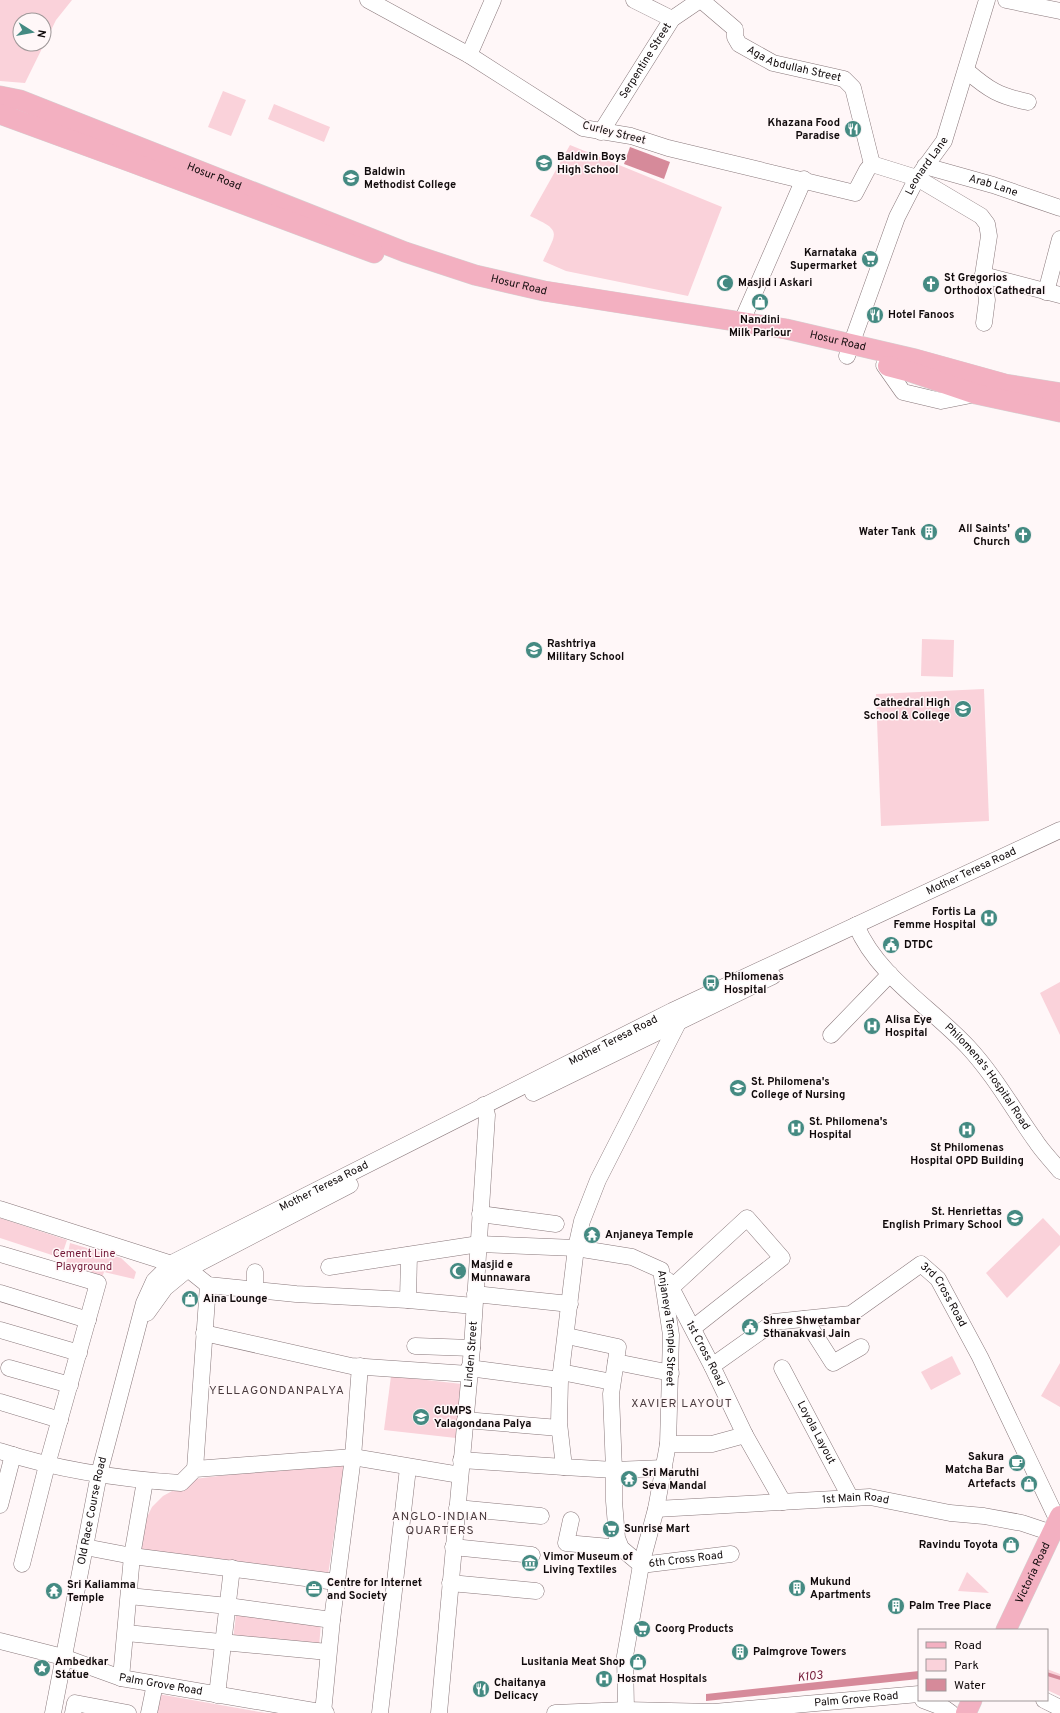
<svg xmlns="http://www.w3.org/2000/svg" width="1060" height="1713" viewBox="0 0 1060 1713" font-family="Overpass,sans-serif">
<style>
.green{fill:#fad2da;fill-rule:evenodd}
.water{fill:#d68a9a}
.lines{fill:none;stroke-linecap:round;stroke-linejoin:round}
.stream{stroke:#d68a9a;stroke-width:3.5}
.minor-casing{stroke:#89787b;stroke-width:17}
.major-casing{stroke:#d4d3d3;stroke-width:21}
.minor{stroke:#fff;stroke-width:16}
.major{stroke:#f3b0c1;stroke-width:20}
.labels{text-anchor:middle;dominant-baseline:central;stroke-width:3;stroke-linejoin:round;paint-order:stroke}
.street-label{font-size:11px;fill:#100a0b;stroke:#fff7f8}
.poi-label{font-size:11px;font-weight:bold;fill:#100a0b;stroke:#fff7f8;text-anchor:start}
.park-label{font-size:11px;fill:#721937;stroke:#fff7f8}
.neighbourhood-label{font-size:12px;letter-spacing:1px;fill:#4b3c3f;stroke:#fff7f8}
.water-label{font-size:12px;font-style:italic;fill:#731937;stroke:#fff7f8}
</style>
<rect width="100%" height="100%" fill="#fff7f8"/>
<!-- green -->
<g class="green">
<path d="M 0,0 L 72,0 L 56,20 L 25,83 L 0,81 ZM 20,20 L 44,20 L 44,44 L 20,44 Z"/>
<polygon points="223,91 246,100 231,136 208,127"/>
<polygon points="274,104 330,127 324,142 268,119"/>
<path d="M 570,145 L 722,207 L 688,296 L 566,271 L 543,261 C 557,231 562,231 530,216 Z"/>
<polygon points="922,639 954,640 953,677 921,676"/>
<polygon points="984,689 989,821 881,826 876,694"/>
<polygon points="1060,982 1060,1035 1040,993"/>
<polygon points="0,1218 67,1240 61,1258 0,1238"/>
<polygon points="1043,1218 1060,1236 1060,1245 1007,1298 986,1273"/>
<polygon points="70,1243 121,1258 136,1272 134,1279 104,1272 102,1278 65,1268"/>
<polygon points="952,1356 961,1374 931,1390 921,1372"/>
<polygon points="1060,1363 1060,1407 1041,1396"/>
<polygon points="391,1376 462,1384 456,1438 384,1430"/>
<polygon points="345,1461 328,1575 141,1552 146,1519 152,1507 163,1496 194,1479"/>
<polygon points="967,1572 989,1593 958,1591"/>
<polygon points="236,1615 321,1623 319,1647 233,1640"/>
<polygon points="1047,1669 1060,1674 1060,1696 1047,1690"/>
<polygon points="158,1694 266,1713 154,1713"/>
</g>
<!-- water -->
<g class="water">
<polygon points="630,147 670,162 664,179 624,164"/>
<polygon points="919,1671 919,1679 706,1701 706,1694"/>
</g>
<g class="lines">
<!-- stream -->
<polyline class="stream" points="1047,1674 1060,1678"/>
<!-- minor casing -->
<g class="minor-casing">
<g id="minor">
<polyline points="368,0 469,55 583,128 631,136 668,148 855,193 867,170 872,164"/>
<polyline points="634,0 672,19"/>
<path id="s1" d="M 701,0 L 735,29 L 735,37 L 739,44 L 773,63 L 844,79 L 853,88 L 872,164"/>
<polyline points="1006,0 1060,11"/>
<polyline points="469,55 493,0"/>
<path d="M 967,71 C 989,90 999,96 1028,102"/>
<path id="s2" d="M 601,132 L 672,19 L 700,0"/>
<polyline points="872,164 917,178 981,216 987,224 989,236 983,275 987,300 984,323"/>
<path id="s3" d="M 925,166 L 993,185 L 1060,208"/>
<polyline points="983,275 1060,295"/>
<polyline points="1046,292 1060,239"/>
<polyline points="742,321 804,179"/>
<path id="s4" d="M 847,356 L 897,217 L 917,178 L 944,141 L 987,0"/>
<polyline points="884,365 903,392 941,401 976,394"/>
<path id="s5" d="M 856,925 C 878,977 931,1007 968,1047 C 994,1075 1013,1109 1035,1140 C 1042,1151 1052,1161 1060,1171"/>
<polyline points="831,1035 890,974"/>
<polyline points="533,1093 773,976"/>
<polyline points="0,1209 188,1269 208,1285 296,1294 408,1300 474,1306"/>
<polyline points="480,1214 556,1224"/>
<polyline points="0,1254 98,1283 47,1465 22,1564"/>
<path id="s6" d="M 329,1267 L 479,1244 L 576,1248 L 632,1257 L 661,1270 L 671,1335 L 668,1444 L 656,1509 L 641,1565 L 625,1656 L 626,1710"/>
<polyline points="255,1272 255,1290"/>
<path id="s7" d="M 667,1280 L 712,1366 L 745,1435 L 783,1502"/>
<polyline points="671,1288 747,1218 782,1258 693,1328"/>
<polyline points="0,1293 88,1320"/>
<polyline points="475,1294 570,1304"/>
<polyline points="408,1300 409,1255"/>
<polyline points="147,1313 165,1288 188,1269 350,1185"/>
<polyline points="805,1319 833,1363 861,1347"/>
<polyline points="0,1330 79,1353"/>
<polyline points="204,1333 351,1366 469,1374"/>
<path id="s8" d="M 567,1336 L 618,1347 L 611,1394 L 614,1470 L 614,1501 L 617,1538 L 621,1548 L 641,1565 L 731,1554"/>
<polyline points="415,1346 472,1348"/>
<polyline points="616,1362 671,1373"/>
<path id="s9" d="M 712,1366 L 774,1322 L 851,1314 L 921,1264 L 938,1279 L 980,1357 L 1058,1521"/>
<polyline points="9,1368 70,1385"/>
<polyline points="469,1368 560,1380"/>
<path id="s10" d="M 782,1368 L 850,1497"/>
<polyline points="561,1372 612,1382"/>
<polyline points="0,1402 60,1420"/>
<polyline points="465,1420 559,1428"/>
<polyline points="668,1444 712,1444 745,1435"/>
<path d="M 0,1451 C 58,1470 120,1479 181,1483 L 195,1469 L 353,1457 L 460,1475"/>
<polyline points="461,1460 564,1467"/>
<polyline points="664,1468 614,1470 564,1467 559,1423 560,1380 576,1248 582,1221 598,1180 678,1023"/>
<polyline points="195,1469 208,1285"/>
<polyline points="0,1505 13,1455"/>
<polyline points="457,1508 541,1516"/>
<path id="s11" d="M 656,1509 L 870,1497 L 950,1513 L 984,1516 L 1022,1523 L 1052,1533"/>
<polyline points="571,1520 566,1543 621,1548"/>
<polyline points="85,1547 132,1556 336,1582"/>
<polyline points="453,1547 532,1555"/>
<polyline points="450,1583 536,1591"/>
<polyline points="129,1596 228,1606 332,1620"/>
<polyline points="126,1633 328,1652"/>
<path id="s12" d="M 0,1641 L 63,1657 L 121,1678 L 326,1713"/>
<polyline points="121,1678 132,1556 145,1481"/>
<polyline points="217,1695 232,1568"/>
<polyline points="923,1700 944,1708 951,1713"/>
<polyline points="1044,1700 1060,1708"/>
<path id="s13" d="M 53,1713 L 99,1474 L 144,1303 L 154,1281 L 172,1263 L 672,1011 L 1060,830"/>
<polyline points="73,1713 75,1703 128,1713"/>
<polyline points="149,1713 155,1684"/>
<polyline points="323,1713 332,1620 353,1457 360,1366"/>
<polyline points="380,1713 408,1468"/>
<path id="s14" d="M 439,1713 L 472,1348 L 487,1115 L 484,1105"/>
<path id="s15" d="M 555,1713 L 626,1710 L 714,1712 L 919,1694"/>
</g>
</g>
<!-- major casing -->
<g class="major-casing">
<g id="major">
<path id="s16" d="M 0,96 L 20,100 L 405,252 L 475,275 L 544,291 L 786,329 L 915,359 L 1005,384 L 1060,393"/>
<polyline points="0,114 131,162 374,253"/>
<polyline points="888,366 911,372 976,394 1060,412"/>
<path id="s17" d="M 1006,1630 L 1060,1516"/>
<polyline points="966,1713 972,1700"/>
</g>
</g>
<!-- minor -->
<use href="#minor" class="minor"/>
<!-- major -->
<use href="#major" class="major"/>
</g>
<!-- icons -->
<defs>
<g id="restaurant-disc" transform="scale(0.9)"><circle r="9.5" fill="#448a82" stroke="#fff7f8"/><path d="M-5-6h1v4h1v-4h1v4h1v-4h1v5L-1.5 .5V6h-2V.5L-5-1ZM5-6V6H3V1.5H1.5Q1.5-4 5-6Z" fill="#fff"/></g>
<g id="school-disc" transform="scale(0.9)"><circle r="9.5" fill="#448a82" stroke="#fff7f8"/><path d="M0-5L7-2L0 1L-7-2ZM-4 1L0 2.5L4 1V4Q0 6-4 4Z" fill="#fff"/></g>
<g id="university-disc" transform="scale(0.9)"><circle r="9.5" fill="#448a82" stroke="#fff7f8"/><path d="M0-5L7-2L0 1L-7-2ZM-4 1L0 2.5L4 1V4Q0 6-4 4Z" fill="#fff"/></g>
<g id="supermarket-disc" transform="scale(0.9)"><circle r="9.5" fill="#448a82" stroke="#fff7f8"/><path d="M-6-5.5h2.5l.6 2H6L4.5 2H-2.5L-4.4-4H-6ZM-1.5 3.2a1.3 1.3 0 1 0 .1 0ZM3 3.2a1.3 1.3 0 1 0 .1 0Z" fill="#fff"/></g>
<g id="mosque-disc" transform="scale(0.9)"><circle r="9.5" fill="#448a82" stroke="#fff7f8"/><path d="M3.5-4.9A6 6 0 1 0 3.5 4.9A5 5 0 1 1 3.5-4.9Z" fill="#fff"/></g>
<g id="church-disc" transform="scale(0.9)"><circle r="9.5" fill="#448a82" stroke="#fff7f8"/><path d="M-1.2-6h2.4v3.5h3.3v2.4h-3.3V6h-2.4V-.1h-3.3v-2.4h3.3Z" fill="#fff"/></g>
<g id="shop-disc" transform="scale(0.9)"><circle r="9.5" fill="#448a82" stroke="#fff7f8"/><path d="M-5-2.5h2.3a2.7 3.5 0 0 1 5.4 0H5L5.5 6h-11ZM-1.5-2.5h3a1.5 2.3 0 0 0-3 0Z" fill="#fff"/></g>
<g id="building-disc" transform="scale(0.9)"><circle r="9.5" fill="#448a82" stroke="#fff7f8"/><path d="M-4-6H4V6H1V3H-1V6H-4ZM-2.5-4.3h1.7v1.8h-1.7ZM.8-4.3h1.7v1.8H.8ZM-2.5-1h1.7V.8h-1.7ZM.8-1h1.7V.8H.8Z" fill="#fff"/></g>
<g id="hospital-disc" transform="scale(0.9)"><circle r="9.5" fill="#448a82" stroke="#fff7f8"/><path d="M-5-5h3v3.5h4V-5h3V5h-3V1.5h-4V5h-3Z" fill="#fff"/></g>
<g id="civic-disc" transform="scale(0.9)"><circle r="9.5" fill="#448a82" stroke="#fff7f8"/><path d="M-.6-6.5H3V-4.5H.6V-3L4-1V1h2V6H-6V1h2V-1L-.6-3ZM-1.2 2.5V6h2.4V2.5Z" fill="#fff"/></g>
<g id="bus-disc" transform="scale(0.9)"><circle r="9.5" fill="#448a82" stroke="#fff7f8"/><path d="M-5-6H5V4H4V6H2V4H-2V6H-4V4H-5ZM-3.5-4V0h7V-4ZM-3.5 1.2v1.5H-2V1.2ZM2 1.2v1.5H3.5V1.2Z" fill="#fff"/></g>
<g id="temple-disc" transform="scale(0.9)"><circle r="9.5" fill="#448a82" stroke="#fff7f8"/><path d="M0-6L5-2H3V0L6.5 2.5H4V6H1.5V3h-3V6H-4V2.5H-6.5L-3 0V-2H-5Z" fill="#fff"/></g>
<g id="cafe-disc" transform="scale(0.9)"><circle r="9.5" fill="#448a82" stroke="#fff7f8"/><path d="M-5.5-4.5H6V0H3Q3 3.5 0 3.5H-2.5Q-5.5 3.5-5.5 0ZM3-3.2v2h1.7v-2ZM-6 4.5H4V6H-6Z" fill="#fff"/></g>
<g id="museum-disc" transform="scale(0.9)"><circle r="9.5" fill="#448a82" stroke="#fff7f8"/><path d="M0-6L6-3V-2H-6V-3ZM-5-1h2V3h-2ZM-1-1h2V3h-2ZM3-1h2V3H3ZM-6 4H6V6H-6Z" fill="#fff"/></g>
<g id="office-disc" transform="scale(0.9)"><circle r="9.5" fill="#448a82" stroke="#fff7f8"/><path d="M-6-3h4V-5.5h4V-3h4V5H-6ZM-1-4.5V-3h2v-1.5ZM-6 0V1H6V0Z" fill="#fff"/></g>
<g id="sight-disc" transform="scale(0.9)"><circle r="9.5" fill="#448a82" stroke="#fff7f8"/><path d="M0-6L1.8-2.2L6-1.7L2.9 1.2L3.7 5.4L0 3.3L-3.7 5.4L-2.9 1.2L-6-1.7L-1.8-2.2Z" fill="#fff"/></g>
</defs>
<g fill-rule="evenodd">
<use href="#restaurant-disc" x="853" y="129"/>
<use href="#school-disc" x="544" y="163"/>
<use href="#university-disc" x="351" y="178"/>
<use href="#supermarket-disc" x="870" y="259"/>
<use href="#mosque-disc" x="725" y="283"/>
<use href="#church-disc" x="931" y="284"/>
<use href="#shop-disc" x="760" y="302"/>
<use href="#restaurant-disc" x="875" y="315"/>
<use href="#building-disc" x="929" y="532"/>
<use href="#church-disc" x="1023" y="535"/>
<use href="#school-disc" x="534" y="650"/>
<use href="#school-disc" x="963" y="709"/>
<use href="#hospital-disc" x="989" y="918"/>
<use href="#civic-disc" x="891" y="945"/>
<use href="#bus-disc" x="711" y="983"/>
<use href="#hospital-disc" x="872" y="1026"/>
<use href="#university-disc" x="738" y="1088"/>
<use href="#hospital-disc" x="796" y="1128"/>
<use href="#hospital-disc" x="967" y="1130"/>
<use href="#school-disc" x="1015" y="1218"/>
<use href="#temple-disc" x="592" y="1235"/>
<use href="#mosque-disc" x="458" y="1271"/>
<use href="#shop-disc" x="190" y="1299"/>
<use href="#civic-disc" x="750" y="1327"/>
<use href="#school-disc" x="421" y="1417"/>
<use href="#cafe-disc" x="1017" y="1463"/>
<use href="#temple-disc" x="629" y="1479"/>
<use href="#shop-disc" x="1029" y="1484"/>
<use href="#supermarket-disc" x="611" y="1529"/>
<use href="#shop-disc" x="1011" y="1545"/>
<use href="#museum-disc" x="530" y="1563"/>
<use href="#building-disc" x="797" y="1588"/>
<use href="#office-disc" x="314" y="1589"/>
<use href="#temple-disc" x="54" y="1591"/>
<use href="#building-disc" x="896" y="1606"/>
<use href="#supermarket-disc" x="642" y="1629"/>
<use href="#building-disc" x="740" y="1652"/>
<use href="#shop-disc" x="638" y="1662"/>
<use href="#sight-disc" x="42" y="1668"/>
<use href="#hospital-disc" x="604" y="1679"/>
<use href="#restaurant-disc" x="481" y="1689"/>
</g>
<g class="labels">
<!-- street labels -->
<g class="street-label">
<text stroke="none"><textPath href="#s2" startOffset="84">Serpentine Street</textPath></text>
<text stroke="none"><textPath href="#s1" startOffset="120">Aga Abdullah Street</textPath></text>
<text transform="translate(614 133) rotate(14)">Curley Street</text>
<text stroke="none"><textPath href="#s4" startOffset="207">Leonard Lane</textPath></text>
<text stroke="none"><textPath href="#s16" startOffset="229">Hosur Road</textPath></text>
<text stroke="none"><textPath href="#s3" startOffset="71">Arab Lane</textPath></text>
<text stroke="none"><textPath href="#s16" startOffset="553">Hosur Road</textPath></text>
<text stroke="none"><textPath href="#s16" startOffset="877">Hosur Road</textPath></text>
<text stroke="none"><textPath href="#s13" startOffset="1360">Mother Teresa Road</textPath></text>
<text stroke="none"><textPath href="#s13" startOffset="964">Mother Teresa Road</textPath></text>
<text stroke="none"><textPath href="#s5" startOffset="202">Philomena's Hospital Road</textPath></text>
<text stroke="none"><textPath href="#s13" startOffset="640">Mother Teresa Road</textPath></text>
<text stroke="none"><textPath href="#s9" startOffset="278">3rd Cross Road</textPath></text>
<text stroke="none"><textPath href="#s6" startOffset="396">Anjaneya Temple Street</textPath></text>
<text stroke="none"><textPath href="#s14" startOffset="360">Linden Street</textPath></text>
<text stroke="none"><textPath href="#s7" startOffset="83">1st Cross Road</textPath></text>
<text stroke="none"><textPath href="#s10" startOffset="73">Loyola Layout</textPath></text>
<text stroke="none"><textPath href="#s11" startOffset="200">1st Main Road</textPath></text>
<text stroke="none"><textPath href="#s13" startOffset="206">Old Race Course Road</textPath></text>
<text stroke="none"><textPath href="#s8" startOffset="326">6th Cross Road</textPath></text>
<text stroke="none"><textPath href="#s17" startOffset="63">Victoria Road</textPath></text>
<text stroke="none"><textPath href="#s12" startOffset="167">Palm Grove Road</textPath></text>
<text stroke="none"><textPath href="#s15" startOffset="302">Palm Grove Road</textPath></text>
</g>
<!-- poi labels -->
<g class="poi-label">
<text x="840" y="123" text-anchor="end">Khazana Food<tspan x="840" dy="13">Paradise</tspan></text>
<text x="557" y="157">Baldwin Boys<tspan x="557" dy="13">High School</tspan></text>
<text x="364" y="172">Baldwin<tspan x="364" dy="13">Methodist College</tspan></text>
<text x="857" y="253" text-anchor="end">Karnataka<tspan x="857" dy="13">Supermarket</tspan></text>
<text x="944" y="278">St Gregorios<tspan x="944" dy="13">Orthodox Cathedral</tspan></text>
<text x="738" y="283">Masjid i Askari</text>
<text x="888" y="315">Hotel Fanoos</text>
<text x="760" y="320" text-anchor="middle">Nandini<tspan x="760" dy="13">Milk Parlour</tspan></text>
<text x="1010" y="529" text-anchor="end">All Saints'<tspan x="1010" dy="13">Church</tspan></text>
<text x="916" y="532" text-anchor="end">Water Tank</text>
<text x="547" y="644">Rashtriya<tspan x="547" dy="13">Military School</tspan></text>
<text x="950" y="703" text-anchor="end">Cathedral High<tspan x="950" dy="13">School &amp; College</tspan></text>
<text x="976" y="912" text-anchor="end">Fortis La<tspan x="976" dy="13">Femme Hospital</tspan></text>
<text x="904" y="945">DTDC</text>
<text x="724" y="977">Philomenas<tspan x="724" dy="13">Hospital</tspan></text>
<text x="885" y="1020">Alisa Eye<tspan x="885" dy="13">Hospital</tspan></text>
<text x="751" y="1082">St. Philomena's<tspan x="751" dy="13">College of Nursing</tspan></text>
<text x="809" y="1122">St. Philomena's<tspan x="809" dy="13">Hospital</tspan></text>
<text x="967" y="1148" text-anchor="middle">St Philomenas<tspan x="967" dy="13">Hospital OPD Building</tspan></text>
<text x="1002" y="1212" text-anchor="end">St. Henriettas<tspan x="1002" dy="13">English Primary School</tspan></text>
<text x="605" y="1235">Anjaneya Temple</text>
<text x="471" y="1265">Masjid e<tspan x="471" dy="13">Munnawara</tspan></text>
<text x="203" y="1299">Aina Lounge</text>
<text x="763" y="1321">Shree Shwetambar<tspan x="763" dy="13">Sthanakvasi Jain</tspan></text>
<text x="434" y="1411">GUMPS<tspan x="434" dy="13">Yalagondana Palya</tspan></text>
<text x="1004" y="1457" text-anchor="end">Sakura<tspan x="1004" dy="13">Matcha Bar</tspan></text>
<text x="642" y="1473">Sri Maruthi<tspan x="642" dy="13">Seva Mandal</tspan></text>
<text x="1016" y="1484" text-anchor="end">Artefacts</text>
<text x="624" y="1529">Sunrise Mart</text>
<text x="998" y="1545" text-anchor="end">Ravindu Toyota</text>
<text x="543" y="1557">Vimor Museum of<tspan x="543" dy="13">Living Textiles</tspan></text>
<text x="810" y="1582">Mukund<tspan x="810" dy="13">Apartments</tspan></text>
<text x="327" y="1583">Centre for Internet<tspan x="327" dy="13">and Society</tspan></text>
<text x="67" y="1585">Sri Kaliamma<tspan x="67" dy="13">Temple</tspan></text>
<text x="909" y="1606">Palm Tree Place</text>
<text x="655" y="1629">Coorg Products</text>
<text x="753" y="1652">Palmgrove Towers</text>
<text x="55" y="1662">Ambedkar<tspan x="55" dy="13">Statue</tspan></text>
<text x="625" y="1662" text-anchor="end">Lusitania Meat Shop</text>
<text x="617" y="1679">Hosmat Hospitals</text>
<text x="494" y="1683">Chaitanya<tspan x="494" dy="13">Delicacy</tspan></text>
</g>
<!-- park labels -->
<g class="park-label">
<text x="84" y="1254">Cement Line<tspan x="84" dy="13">Playground</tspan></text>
</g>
<!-- neighbourhood labels -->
<g class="neighbourhood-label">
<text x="277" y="1391">YELLAGONDANPALYA</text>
<text x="682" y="1404">XAVIER LAYOUT</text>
<text x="440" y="1517">ANGLO-INDIAN<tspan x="440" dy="14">QUARTERS</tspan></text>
</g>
<!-- water labels -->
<g class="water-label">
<text transform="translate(810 1677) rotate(-6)">K103</text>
</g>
</g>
<!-- legend -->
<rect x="918" y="1629" width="130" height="72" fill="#fff7f8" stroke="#9f9899"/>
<rect x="926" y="1642" width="20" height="6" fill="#f3b0c1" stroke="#9f9899"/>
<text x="954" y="1649" font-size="12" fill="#100a0b">Road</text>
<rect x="926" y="1659" width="20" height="12" fill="#fad2da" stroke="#9f9899"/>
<text x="954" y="1669" font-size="12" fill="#100a0b">Park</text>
<rect x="926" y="1679" width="20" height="12" fill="#d68a9a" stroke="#9f9899"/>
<text x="954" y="1689" font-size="12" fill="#100a0b">Water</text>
<!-- north arrow -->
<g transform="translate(32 32) rotate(101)"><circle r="19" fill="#fff7f8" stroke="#9f9899"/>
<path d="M0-3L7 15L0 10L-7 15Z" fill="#448a82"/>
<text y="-6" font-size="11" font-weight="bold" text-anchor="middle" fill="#100a0b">N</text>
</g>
</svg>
